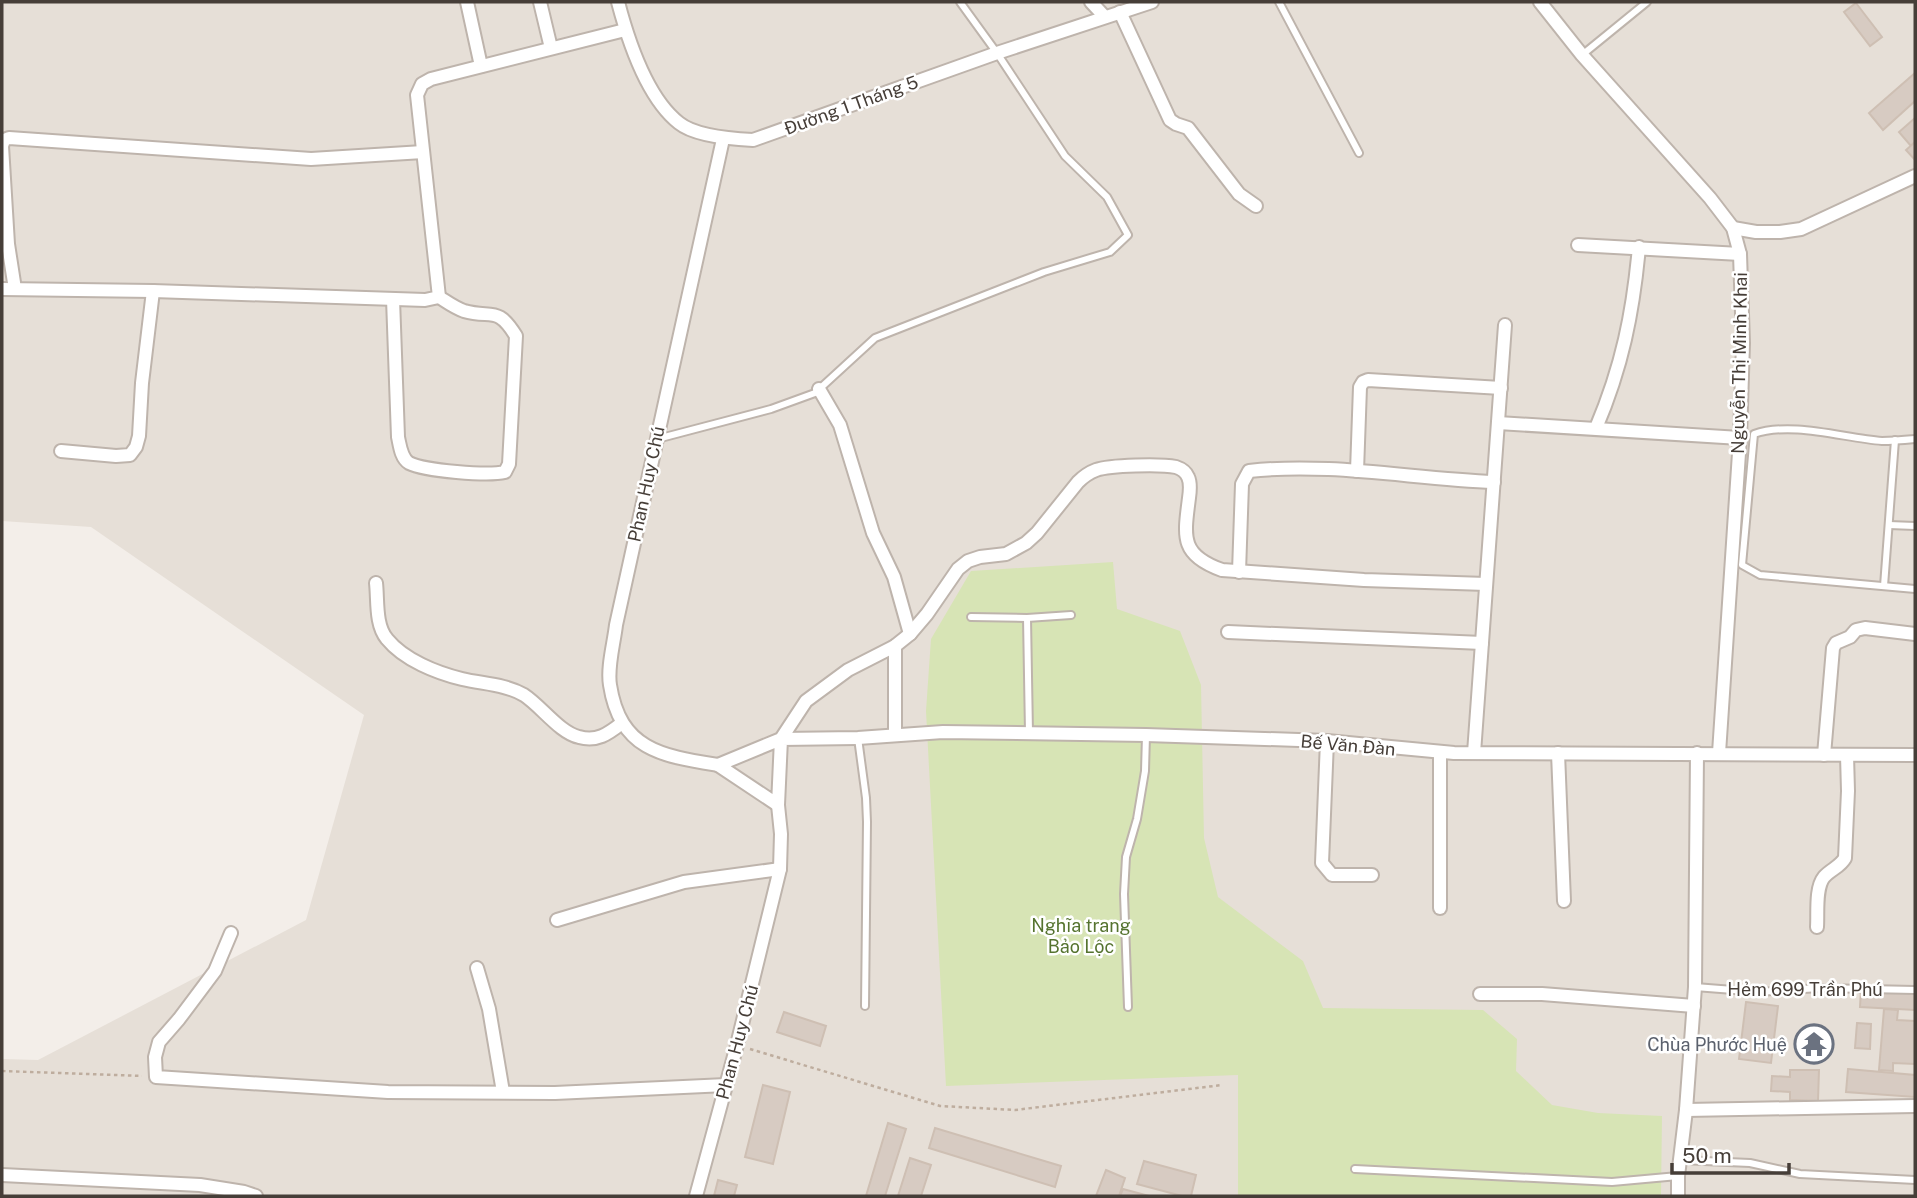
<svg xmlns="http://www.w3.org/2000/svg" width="1917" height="1198" viewBox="0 0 1917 1198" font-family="'Public Sans',sans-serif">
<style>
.residential{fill:#e6dfd7}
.green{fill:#d7e4b5}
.building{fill:#d7cbc2;stroke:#cebfb3;stroke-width:2}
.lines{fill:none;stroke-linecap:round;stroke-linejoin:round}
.lane-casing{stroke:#beb4ac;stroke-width:10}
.street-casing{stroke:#beb4ac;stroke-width:16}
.path{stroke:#bead9e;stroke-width:2.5;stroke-dasharray:3.5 3.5;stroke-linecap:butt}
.lane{stroke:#fff;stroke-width:6}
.street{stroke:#fff;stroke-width:12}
.labels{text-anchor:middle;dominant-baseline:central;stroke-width:5;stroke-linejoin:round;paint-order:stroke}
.street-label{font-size:18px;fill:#463e38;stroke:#fff}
.park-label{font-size:18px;fill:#55732f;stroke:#fff}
.worship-label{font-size:18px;fill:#5b616d;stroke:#fff;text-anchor:end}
</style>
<rect width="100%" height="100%" fill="#f3eee9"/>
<!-- residential -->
<polygon class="residential" points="2,2 1915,2 1915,1196 2,1196 2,1059 38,1060 306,920 364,715 91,527 2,521"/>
<!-- green -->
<polygon class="green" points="1113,562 1117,609 1180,631 1201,685 1204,838 1218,897 1303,961 1323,1008 1483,1010 1517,1039 1516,1071 1552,1105 1598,1113 1662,1116 1661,1196 1238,1196 1238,1075 946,1086 926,711 931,639 971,571"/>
<!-- building -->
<g class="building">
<polygon points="1856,3 1882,37 1870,46 1844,12"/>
<polygon points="1915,73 1915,101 1883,130 1869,113"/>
<polygon points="1915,118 1915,142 1911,146 1899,132"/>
<polygon points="1915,142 1915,160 1906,150"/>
<polygon points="1861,989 1915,991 1915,1010 1860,1007"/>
<polygon points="1746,1002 1778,1006 1771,1063 1739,1059"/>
<polygon points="1884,1009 1898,1010 1897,1020 1915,1021 1915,1064 1893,1063 1893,1071 1879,1070"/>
<polygon points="784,1012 826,1026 820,1046 777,1032"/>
<polygon points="1857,1023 1871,1024 1870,1049 1855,1048"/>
<polygon points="1848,1069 1915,1075 1915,1097 1846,1092"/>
<polygon points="1790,1070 1819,1070 1818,1101 1790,1100 1790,1092 1771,1091 1772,1076 1790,1077"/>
<polygon points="763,1085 790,1092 773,1164 745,1157"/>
<polygon points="888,1123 906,1129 885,1196 866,1196"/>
<polygon points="935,1128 1061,1166 1055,1187 929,1148"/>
<polygon points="910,1158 931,1165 921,1196 898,1196"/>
<polygon points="1144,1161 1196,1175 1191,1196 1182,1196 1137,1184"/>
<polygon points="1106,1170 1125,1178 1119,1196 1096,1196"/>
<polygon points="718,1180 737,1185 734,1196 714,1196"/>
<polygon points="1123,1189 1149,1196 1120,1196"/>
</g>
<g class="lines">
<!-- lane casing -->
<g class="lane-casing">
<g id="lane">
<polyline points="1279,2 1359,153"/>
<polyline points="1582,55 1647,2"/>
<polyline points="657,439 771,409 815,393 875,338 1044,272 1110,252 1128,235 1107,197 1065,156 997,53 960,2"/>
<path d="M 1915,439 C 1904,440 1893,441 1882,441 C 1843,438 1792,421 1754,434 L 1742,565 L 1760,575 L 1915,589"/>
<polyline points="1889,525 1915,526"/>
<polyline points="1884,586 1895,440"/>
<polyline points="971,617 1027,618 1071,615"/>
<polyline points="1027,618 1029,733"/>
<polyline points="858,738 866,798 867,822 865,1006"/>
<polyline points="1695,987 1759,992 1819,988 1915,990"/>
<polyline points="1128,1007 1124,894 1126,857 1137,819 1145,771 1146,735"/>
<polyline points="1681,1160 1750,1163 1800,1174 1915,1180"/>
<polyline points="1355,1169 1612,1182 1678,1176"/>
</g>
</g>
<!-- street casing -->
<g class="street-casing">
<g id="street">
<polyline points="467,2 481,66"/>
<polyline points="540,2 551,48"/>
<path d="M 618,2 C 628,40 647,98 679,123 C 695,136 733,139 753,140 L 997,53 L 1152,2"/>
<polyline points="1091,2 1105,17"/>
<polyline points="1540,2 1582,55 1710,198 1733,228 1740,254 1743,343 1740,438 1719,753"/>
<polyline points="1120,12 1170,120 1176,124 1188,128 1239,194 1256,206"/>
<polyline points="1733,228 1756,232 1780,232 1801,229 1915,176"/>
<polyline points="1578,245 1740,254"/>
<polyline points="2,289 153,291 425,300 439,297 417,95 422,84 431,79 625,30"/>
<polyline points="15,289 8,244 2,146 4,140 9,138 311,159 423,152"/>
<path d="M 393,299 L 398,437 C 400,446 401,458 409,463 C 425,471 488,476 505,472 L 509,464 L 516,336 C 497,305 492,319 464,311 C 455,308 447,302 439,297"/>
<polyline points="819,389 840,425 873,533 894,577 910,634"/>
<polyline points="1498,423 1740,438"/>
<path d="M 1596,428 C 1622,367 1633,313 1639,247"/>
<polyline points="61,451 116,456 130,455 136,447 139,436 142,383 153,291"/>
<polyline points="1357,471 1360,387 1363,382 1368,380 1501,388"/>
<path d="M 1239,572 L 1242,484 L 1249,471 C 1330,462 1413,479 1494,482"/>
<path d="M 376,583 C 378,600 375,625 387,639 C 404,660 437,673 462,679 C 483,684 505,684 524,695 C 541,706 560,733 579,737 C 597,742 608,734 622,723"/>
<path d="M 1486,584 L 1364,580 L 1222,570 C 1180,555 1184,537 1189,498 C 1190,491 1191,483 1188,477 C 1186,472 1182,469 1176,467 C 1161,464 1110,465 1096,470 C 1088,473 1083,477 1078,482 L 1037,533 L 1026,543 L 1006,554 L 980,557 L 968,561 L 958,569 L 927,614 L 910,634 L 895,646 L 848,670 L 806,701 L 781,739 L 778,805 L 718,765 L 781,739 L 858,738 L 943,732 L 1146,735 L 1327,741 L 1454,753 L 1915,755"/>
<polyline points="1228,632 1482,643"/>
<polyline points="895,735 895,646"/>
<polyline points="1327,741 1322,863 1332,875 1372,875"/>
<polyline points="1440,752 1440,908"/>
<polyline points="1474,753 1505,325"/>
<polyline points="1558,753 1564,901"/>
<polyline points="1824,755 1833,648 1836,643 1850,637 1856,630 1865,628 1915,634"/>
<path d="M 718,765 C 662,756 620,750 610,685 C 607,667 614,643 616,625 L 723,139"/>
<polyline points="557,920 684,882 780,869"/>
<path d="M 1817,927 C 1818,913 1815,888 1824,877 C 1831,869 1840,867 1845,858 L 1848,791 L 1847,755"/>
<polyline points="231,933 215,971 179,1019 159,1042 155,1057 156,1077 388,1092 555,1093 726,1085"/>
<polyline points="477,968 489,1009 503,1092"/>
<polyline points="1480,994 1542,994 1694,1006"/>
<polyline points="1686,1110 1915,1106"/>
<polyline points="2,1175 200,1185 244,1192 256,1196"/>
<polyline points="696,1196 737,1045 780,869 781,834 778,805"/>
<polyline points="1678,1196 1678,1176 1686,1110 1695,987 1697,753"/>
</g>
</g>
<!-- path -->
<g class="path">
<polyline points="750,1049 940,1106 1015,1110 1222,1085"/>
<polyline points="2,1071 142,1076"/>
</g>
<!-- lane -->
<use href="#lane" class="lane"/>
<!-- street -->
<use href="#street" class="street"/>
</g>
<!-- icons -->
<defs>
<g id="temple-ring" transform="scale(2.0125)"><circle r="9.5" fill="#fff" stroke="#6b7280" stroke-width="1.5"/><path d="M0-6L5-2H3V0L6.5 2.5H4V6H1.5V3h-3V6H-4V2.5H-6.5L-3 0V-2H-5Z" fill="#6b7280"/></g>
</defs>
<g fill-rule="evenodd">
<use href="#temple-ring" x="1814" y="1044"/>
</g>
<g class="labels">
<!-- street labels -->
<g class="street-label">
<text transform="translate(851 105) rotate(-20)">Đường 1 Tháng 5</text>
<text transform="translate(1739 363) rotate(-89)">Nguyễn Thị Minh Khai</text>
<text transform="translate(646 484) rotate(-78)">Phan Huy Chú</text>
<text transform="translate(1348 745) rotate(5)">Bế Văn Đàn</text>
<text x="1805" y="989">Hẻm 699 Trần Phú</text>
<text transform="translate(737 1042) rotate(-75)">Phan Huy Chú</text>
</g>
<!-- park labels -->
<g class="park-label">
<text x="1081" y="925">Nghĩa trang<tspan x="1081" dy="21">Bảo Lộc</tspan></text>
</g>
<!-- worship labels -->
<g class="worship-label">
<text x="1787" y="1044">Chùa Phước Huệ</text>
</g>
</g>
<!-- border -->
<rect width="1917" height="1198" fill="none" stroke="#463e38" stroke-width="7"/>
<!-- scale -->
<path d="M1672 1163v10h117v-10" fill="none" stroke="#463e38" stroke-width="3.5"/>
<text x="1682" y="1163" font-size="21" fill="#463e38" stroke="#ffffff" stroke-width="5" paint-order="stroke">50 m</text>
</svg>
